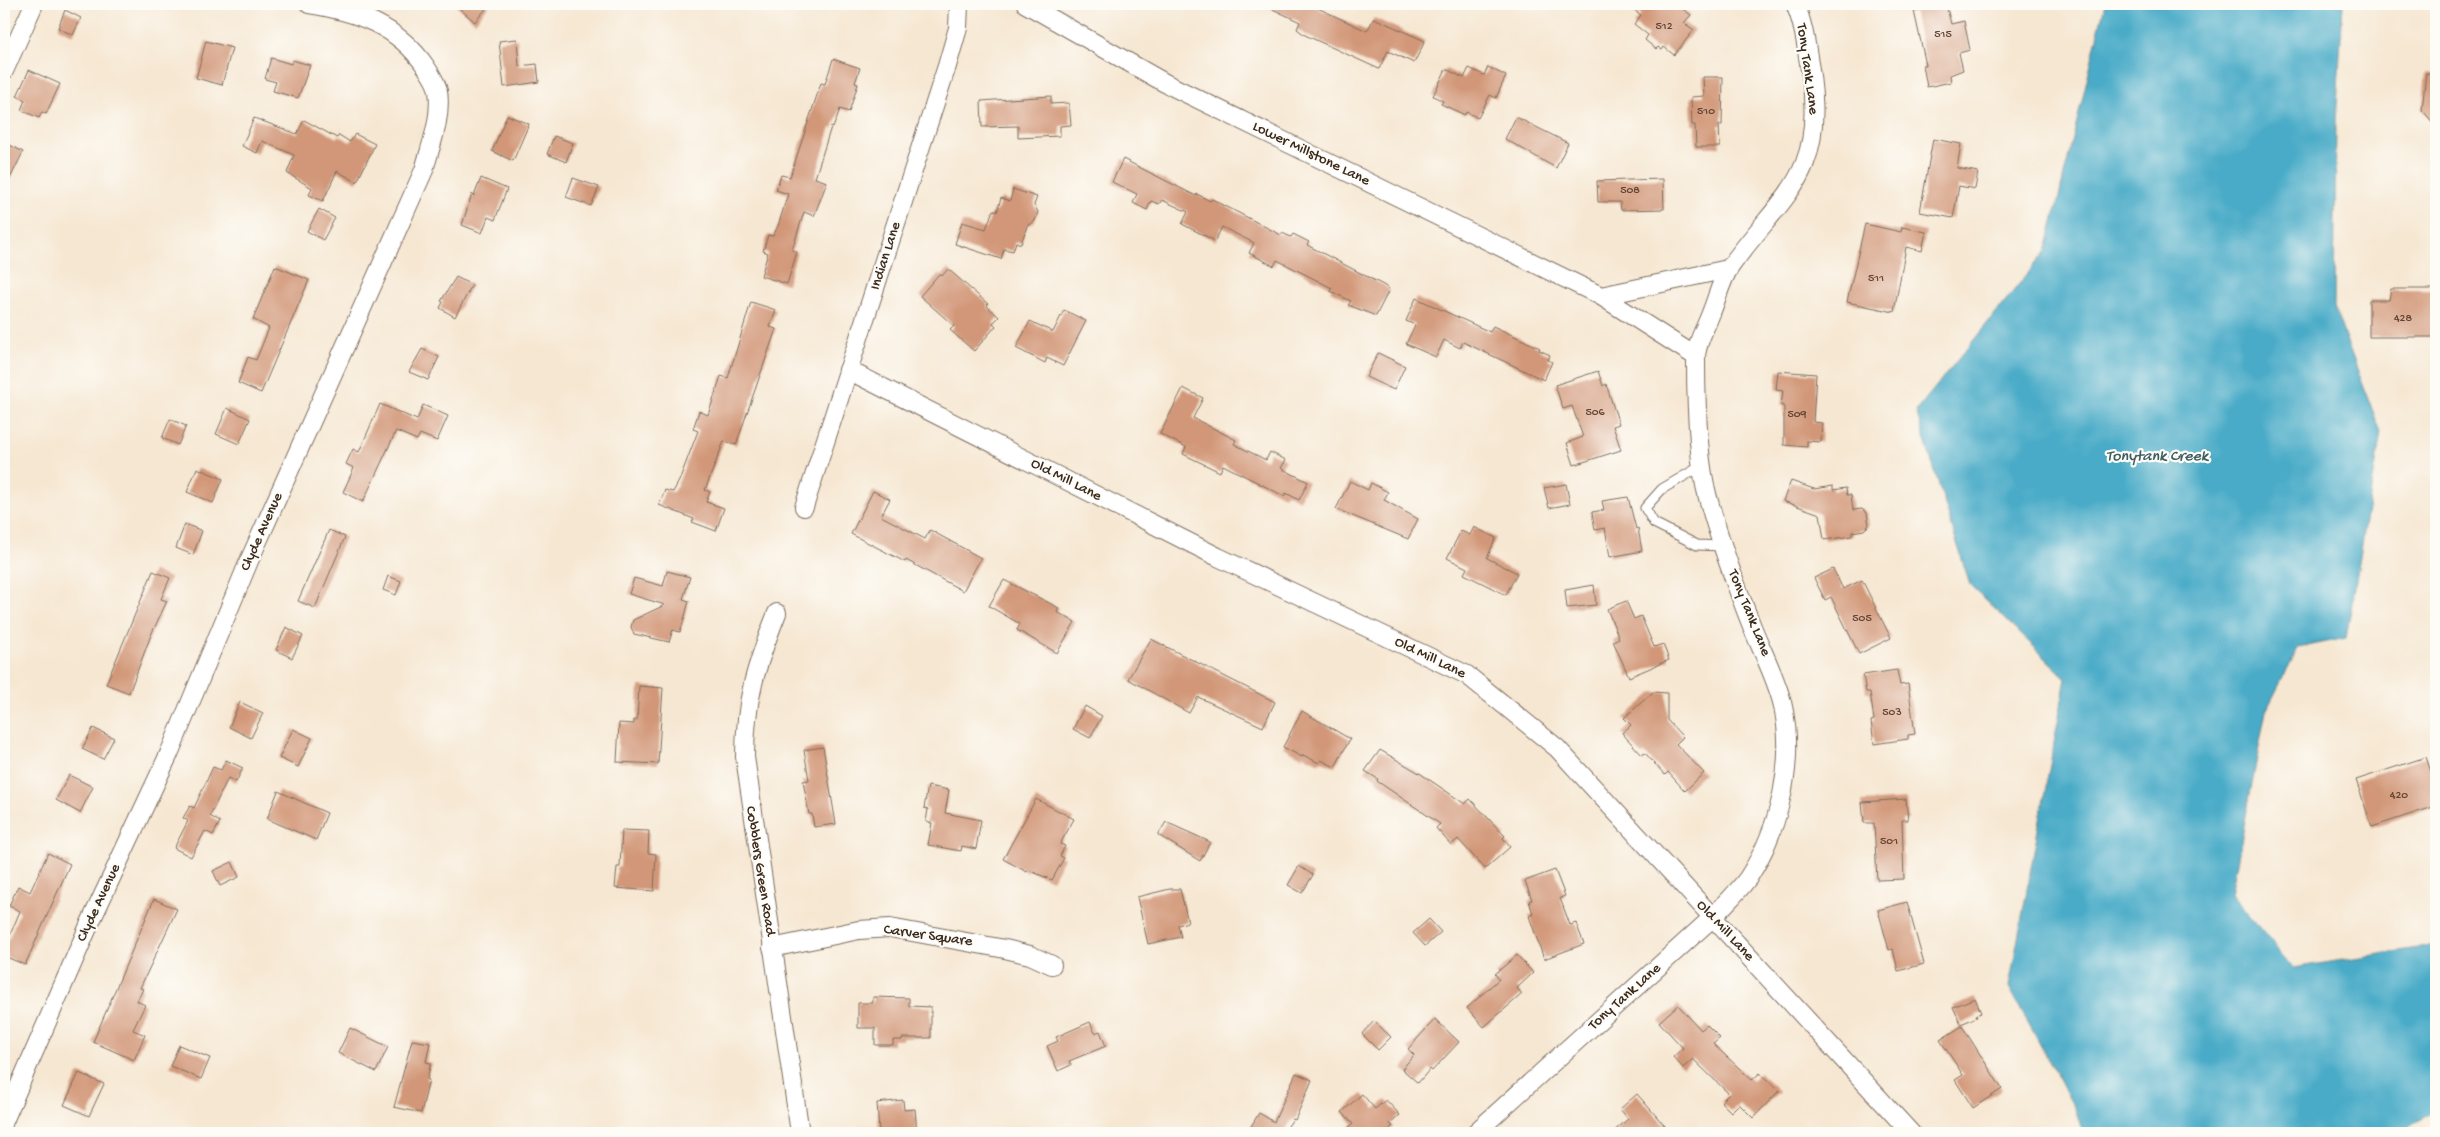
<svg xmlns="http://www.w3.org/2000/svg" width="2440" height="1137" viewBox="0 0 2440 1137" font-family="'Gochi Hand',sans-serif">
<style>
.water{fill:#48abc7;stroke:#426a72}
.building{fill:#d29778}
.lines{fill:none;stroke-linecap:round;stroke-linejoin:round}
.lane-casing{stroke:#7c6c5d;stroke-width:11}
.street-casing{stroke:#7c6c5d;stroke-width:20}
.lane{stroke:#fff;stroke-width:9}
.street{stroke:#fff;stroke-width:18}
.labels{text-anchor:middle;dominant-baseline:central;stroke-width:4.5;stroke-linejoin:round;paint-order:stroke}
.number-label{font-size:12px;fill:#614534}
.street-label{font-size:15px;fill:#3b2a1e;stroke:#fdfcf7}
.water-label{font-size:16px;font-style:italic;fill:#405e62;stroke:#fdfcf7}
</style>
<rect width="100%" height="100%" fill="#fdfcf7"/>
<filter id="ink" filterUnits="userSpaceOnUse"><feTurbulence type="fractalNoise" baseFrequency=".02" numOctaves="2"/><feDisplacementMap in="SourceGraphic" scale="10" xChannelSelector="R" yChannelSelector="G"/><feConvolveMatrix kernelMatrix="1 2 1 2 8 2 1 2 1" color-interpolation-filters="sRGB"/></filter>
<filter id="wash" filterUnits="userSpaceOnUse"><feTurbulence type="fractalNoise" baseFrequency=".0096" numOctaves="4" result="noise"/><feDisplacementMap in="SourceGraphic" scale="20" xChannelSelector="R" yChannelSelector="G"/><feGaussianBlur stdDeviation="1.12" result="paint"/><feColorMatrix in="noise" values="0 0 0 0 0 0 0 0 0 0 0 0 0 0 0 0 0 1.4 0 .05"/><feComposite in="paint" operator="in"/></filter>
<g filter="url(#wash)">
<rect width="100%" height="100%" fill="#f6e7d2"/>
<!-- water -->
<polygon class="water" points="2105,4 2343,4 2336,122 2334,307 2381,433 2346,638 2298,648 2266,711 2231,894 2293,968 2436,945 2436,1109 2400,1133 2083,1133 2076,1111 2009,987 2066,678 1970,585 1916,411 2046,251"/>
<g id="blocks">
<!-- building -->
<g class="building">
<polygon points="454,4 490,4 475,22"/>
<polygon points="1262,4 1309,4 1367,31 1374,18 1425,41 1414,63 1388,51 1379,69 1305,35 1297,29 1300,22"/>
<polygon points="1626,4 1676,4 1691,15 1684,23 1694,30 1674,55 1664,47 1662,50 1658,47 1656,49 1645,40 1648,35 1634,24 1641,15"/>
<polygon points="1946,4 1951,24 1964,21 1970,50 1959,53 1963,70 1950,75 1951,82 1927,87 1923,65 1926,65 1914,11"/>
<polygon points="65,10 81,18 73,35 58,28"/>
<polygon points="517,39 519,66 537,64 539,82 504,87 499,41"/>
<polygon points="206,41 232,48 222,85 196,78"/>
<polygon points="271,58 291,64 292,60 310,65 298,98 273,91 276,82 265,79"/>
<polygon points="833,59 860,68 855,83 858,84 849,112 840,109 833,128 831,127 815,178 827,182 814,216 804,212 792,250 797,252 787,284 761,276 768,253 763,251 768,235 773,236 778,226 788,194 776,190 781,175 790,177 821,83 825,84"/>
<polygon points="1488,67 1506,76 1496,98 1490,95 1478,118 1466,112 1465,115 1441,104 1443,101 1433,96 1446,69 1464,78 1469,68 1484,75"/>
<polygon points="29,70 60,84 46,114 42,112 39,118 21,110 25,100 17,96"/>
<polygon points="2426,73 2436,74 2436,126 2422,110"/>
<polygon points="1703,77 1723,77 1722,125 1719,125 1720,147 1696,147 1695,125 1692,125 1691,97 1704,96"/>
<polygon points="1051,96 1051,104 1069,103 1071,125 1060,126 1060,136 1018,138 1018,126 982,127 981,101"/>
<polygon points="507,115 529,124 513,161 492,151"/>
<polygon points="1516,117 1568,143 1556,168 1505,139"/>
<polygon points="254,118 297,134 304,120 337,138 339,135 350,142 355,134 375,144 357,182 337,171 323,201 309,195 312,188 287,173 294,155 262,141 257,153 242,146"/>
<polygon points="554,136 573,143 566,162 547,154"/>
<polygon points="1933,139 1961,144 1957,168 1978,172 1975,189 1959,186 1953,218 1920,212"/>
<polygon points="4,142 23,152 4,191"/>
<polygon points="1123,159 1196,196 1197,194 1210,201 1212,199 1281,235 1282,233 1291,237 1293,234 1309,242 1307,245 1385,286 1389,290 1376,316 1348,305 1351,301 1330,291 1332,288 1277,260 1274,266 1249,253 1254,243 1222,227 1215,241 1182,224 1188,212 1162,200 1159,204 1151,201 1147,210 1133,203 1137,194 1112,182"/>
<polygon points="481,178 507,189 495,220 488,217 482,233 462,225 472,194 474,196"/>
<polygon points="573,178 599,187 591,206 566,197"/>
<polygon points="1663,179 1664,209 1621,210 1620,202 1598,202 1597,181"/>
<polygon points="1013,189 1037,197 1034,205 1038,212 1035,221 1027,226 1021,244 1016,242 1013,251 1004,249 1001,259 955,244 962,222 986,229 993,210 997,212 1001,198 1010,201"/>
<polygon points="319,209 335,218 323,240 307,231"/>
<polygon points="1865,224 1901,232 1902,227 1926,232 1922,251 1906,247 1894,312 1847,302"/>
<polygon points="275,266 309,280 261,393 238,383 248,357 256,360 269,328 253,319"/>
<polygon points="948,269 988,304 987,306 999,317 993,323 996,326 974,351 950,330 954,326 920,296 939,274 942,276"/>
<polygon points="456,277 472,285 455,317 440,308 443,302 441,301"/>
<polygon points="2391,289 2434,289 2433,301 2436,301 2436,337 2369,337 2369,300 2389,300"/>
<polygon points="1416,298 1490,332 1493,326 1540,348 1539,350 1550,355 1548,360 1552,362 1544,380 1463,342 1460,348 1444,340 1436,357 1406,344 1415,325 1406,321"/>
<polygon points="751,302 776,310 770,327 776,329 736,445 724,441 705,490 710,492 706,502 724,508 716,531 692,522 694,519 659,505 665,490 673,492 679,481 698,431 693,429 699,411 708,415 721,376 728,378"/>
<polygon points="1064,310 1086,321 1063,366 1047,358 1045,363 1016,348 1030,321 1053,332"/>
<polygon points="422,349 439,357 428,380 409,372"/>
<polygon points="1378,353 1405,366 1394,390 1366,377"/>
<polygon points="1598,371 1603,386 1606,384 1619,424 1613,426 1621,450 1574,465 1567,443 1583,437 1572,406 1563,409 1555,385"/>
<polygon points="1778,371 1816,374 1813,422 1822,423 1821,442 1807,441 1807,447 1784,445 1784,406 1781,406 1783,391 1776,390"/>
<polygon points="1183,388 1203,398 1193,418 1236,440 1234,444 1266,460 1270,452 1286,460 1281,468 1308,482 1299,500 1286,493 1284,496 1223,465 1220,472 1183,454 1186,447 1160,434"/>
<polygon points="380,404 417,420 423,405 448,416 437,441 420,434 417,440 396,431 363,502 343,492 354,468 346,464 353,449 359,452"/>
<polygon points="227,408 250,419 239,444 216,434"/>
<polygon points="170,419 186,426 178,445 162,438"/>
<polygon points="197,468 223,479 213,503 187,492"/>
<polygon points="1350,481 1368,490 1371,483 1388,492 1384,500 1418,519 1408,539 1336,509"/>
<polygon points="1791,481 1814,489 1833,486 1833,490 1846,488 1847,495 1851,495 1853,510 1862,509 1867,513 1869,525 1864,530 1852,532 1852,536 1824,540 1820,514 1783,501"/>
<polygon points="1566,484 1570,504 1549,508 1544,488"/>
<polygon points="873,491 890,499 881,516 925,539 930,530 981,558 963,591 906,560 905,562 851,534"/>
<polygon points="1628,497 1636,529 1638,528 1642,551 1610,557 1605,528 1595,530 1592,512 1604,510 1602,501"/>
<polygon points="185,524 202,531 193,555 176,548"/>
<polygon points="1474,527 1496,538 1487,558 1517,573 1506,595 1464,574 1467,568 1447,558 1461,531 1470,535"/>
<polygon points="329,530 345,537 315,608 298,601"/>
<polygon points="1833,569 1843,589 1862,580 1891,638 1859,654 1831,597 1825,600 1814,578"/>
<polygon points="153,571 170,578 161,599 167,601 151,635 129,693 106,684"/>
<polygon points="667,571 690,577 683,599 689,601 684,620 680,632 673,630 669,642 634,634 631,627 633,620 665,605 629,594 634,578 663,586"/>
<polygon points="388,576 401,581 396,595 383,590"/>
<polygon points="1004,580 1059,608 1057,612 1075,622 1057,653 1017,630 1020,624 989,606"/>
<polygon points="1594,585 1596,605 1567,608 1565,590"/>
<polygon points="1626,601 1634,619 1641,616 1654,647 1663,644 1669,660 1629,677 1613,641 1619,638 1607,609"/>
<polygon points="286,627 303,636 292,658 276,650"/>
<polygon points="1151,639 1275,702 1263,727 1198,697 1189,713 1128,679"/>
<polygon points="1897,670 1900,685 1908,684 1915,734 1908,735 1908,739 1874,744 1871,721 1874,720 1870,692 1866,692 1863,675"/>
<polygon points="639,686 663,688 658,764 617,762 619,723 634,724 634,720 637,720"/>
<polygon points="1653,692 1667,693 1667,720 1683,737 1676,744 1704,773 1685,791 1668,772 1665,775 1645,753 1642,755 1622,733 1631,725 1624,718"/>
<polygon points="240,702 263,713 251,738 229,727"/>
<polygon points="1085,706 1102,716 1090,738 1073,729"/>
<polygon points="1302,711 1350,739 1335,767 1321,760 1319,763 1303,755 1302,757 1283,747"/>
<polygon points="93,728 114,738 103,759 82,749"/>
<polygon points="293,729 312,738 298,767 279,758"/>
<polygon points="823,747 836,824 814,827 812,814 809,814 803,781 809,780 804,750"/>
<polygon points="1380,750 1421,774 1465,804 1470,799 1505,836 1503,838 1510,847 1485,869 1458,839 1451,845 1436,828 1440,824 1377,781 1378,779 1365,771"/>
<polygon points="2426,757 2436,787 2436,806 2372,827 2356,780"/>
<polygon points="226,760 243,768 236,782 228,778 210,816 220,822 213,835 205,831 191,857 174,848 188,821 183,818 190,806 194,808 213,767 221,770"/>
<polygon points="69,775 93,787 80,813 56,800"/>
<polygon points="928,786 949,790 945,813 981,820 976,849 962,846 961,851 928,845 932,823 926,822 928,809 924,808"/>
<polygon points="278,791 327,813 316,840 267,819"/>
<polygon points="1036,799 1074,819 1060,844 1065,846 1060,856 1064,858 1052,880 1028,870 1027,872 1003,859"/>
<polygon points="1906,799 1908,820 1902,820 1904,879 1877,880 1874,823 1864,823 1862,802"/>
<polygon points="1166,822 1210,842 1200,861 1158,835"/>
<polygon points="622,830 649,831 648,853 656,854 654,891 615,888 617,867 620,867"/>
<polygon points="48,853 70,864 25,965 4,956 4,950 20,911 9,906 18,886 30,892"/>
<polygon points="232,862 239,877 220,886 213,871"/>
<polygon points="1299,866 1313,875 1302,893 1288,885"/>
<polygon points="1555,870 1565,896 1560,898 1570,925 1576,923 1584,944 1544,959 1529,916 1533,914 1529,901 1532,900 1525,881"/>
<polygon points="1170,889 1180,889 1188,922 1178,925 1181,937 1148,944 1137,897"/>
<polygon points="154,899 177,909 140,988 143,989 137,1001 145,1005 133,1030 145,1035 134,1060 93,1042"/>
<polygon points="1907,902 1924,964 1898,971 1893,949 1889,950 1878,910"/>
<polygon points="1429,919 1441,932 1425,946 1413,933"/>
<polygon points="1517,955 1533,973 1517,988 1522,994 1484,1027 1467,1008 1499,979 1495,974"/>
<polygon points="873,997 909,998 909,1006 931,1007 931,1038 902,1038 902,1040 893,1040 893,1045 875,1045 875,1028 858,1028 858,1003 873,1003"/>
<polygon points="1975,998 1981,1013 1976,1015 1977,1017 1961,1024 1953,1007"/>
<polygon points="1678,1005 1701,1030 1707,1025 1720,1038 1713,1044 1752,1080 1760,1073 1779,1091 1753,1118 1739,1104 1731,1112 1721,1102 1729,1094 1693,1059 1683,1068 1673,1057 1683,1048 1659,1022"/>
<polygon points="1435,1019 1459,1042 1432,1071 1430,1069 1418,1083 1402,1069 1414,1055 1408,1049"/>
<polygon points="1374,1021 1391,1037 1378,1050 1362,1034"/>
<polygon points="1090,1022 1095,1033 1100,1031 1106,1046 1069,1061 1071,1065 1058,1071 1047,1046 1058,1041 1056,1037"/>
<polygon points="1962,1026 2002,1089 1973,1108 1955,1080 1963,1075 1940,1040"/>
<polygon points="350,1028 388,1047 376,1072 338,1053"/>
<polygon points="412,1040 430,1043 426,1062 431,1063 427,1079 429,1080 421,1113 394,1107"/>
<polygon points="179,1045 210,1058 201,1079 170,1066"/>
<polygon points="79,1073 104,1084 89,1116 64,1105"/>
<polygon points="1296,1073 1312,1080 1295,1120 1293,1119 1286,1129 1293,1133 1247,1133 1259,1113 1274,1122"/>
<polygon points="1362,1094 1375,1109 1386,1100 1400,1115 1390,1124 1393,1126 1385,1133 1342,1133 1353,1124 1342,1112"/>
<polygon points="1637,1094 1671,1133 1612,1133 1628,1119 1620,1109"/>
<polygon points="903,1100 904,1110 915,1109 917,1133 879,1132 877,1103"/>
</g>
</g>
</g>
<g filter="url(#ink)">
<use href="#blocks" fill-opacity="0" stroke="#7c6c5d" stroke-width="1"/>
<g class="lines">
<!-- lane casing -->
<g class="lane-casing">
<polyline id="lane" points="1703,465 1662,489 1645,508 1654,523 1697,545 1724,546"/>
</g>
<!-- street casing -->
<g class="street-casing">
<g id="street">
<polyline points="1026,4 1165,83 1601,296 1695,356"/>
<polyline points="4,71 34,4"/>
<polyline points="1601,296 1728,269"/>
<polyline points="848,370 1218,557 1467,675 1557,748 1911,1133"/>
<polyline points="804,507 947,66 958,28 959,4"/>
<path d="M 777,613 C 756,666 745,699 745,757 L 800,1133"/>
<polyline points="772,948 859,930 890,928 1005,949 1030,955 1052,965"/>
<path d="M 4,1121 L 90,923 L 169,754 L 249,561 L 424,170 C 431,145 442,117 438,91 C 437,83 430,73 426,67 C 398,26 356,11 309,4"/>
<path d="M 1475,1133 L 1712,918 C 1724,905 1738,892 1748,878 C 1780,829 1796,760 1782,702 C 1775,676 1763,653 1753,629 C 1736,586 1720,542 1708,498 C 1697,458 1696,401 1696,360 C 1695,345 1706,327 1711,313 C 1717,299 1721,280 1730,267 C 1782,194 1825,178 1811,76 C 1807,52 1805,27 1795,4"/>
</g>
</g>
<!-- lane -->
<use href="#lane" class="lane"/>
<!-- street -->
<use href="#street" class="street"/>
</g>
</g>
<g class="labels">
<!-- number labels -->
<g class="number-label">
<text x="1664" y="27">512</text>
<text x="1943" y="35">515</text>
<text x="1706" y="112">510</text>
<text x="1630" y="191">508</text>
<text x="1876" y="279">511</text>
<text x="2403" y="319">428</text>
<text x="1595" y="413">506</text>
<text x="1797" y="415">509</text>
<text x="1862" y="619">505</text>
<text x="1892" y="713">503</text>
<text x="2399" y="796">420</text>
<text x="1889" y="842">501</text>
</g>
<!-- street labels -->
<g class="street-label">
<text transform="translate(1807 69) rotate(82)">Tony Tank Lane</text>
<text transform="translate(1311 154) rotate(26)">Lower Millstone Lane</text>
<text transform="translate(886 256) rotate(-72)">Indian Lane</text>
<text transform="translate(1066 480) rotate(27)">Old Mill Lane</text>
<text transform="translate(262 532) rotate(-66)">Clyde Avenue</text>
<text transform="translate(1749 613) rotate(68)">Tony Tank Lane</text>
<text transform="translate(1430 658) rotate(26)">Old Mill Lane</text>
<text transform="translate(760 871) rotate(81)">Cobblers Green Road</text>
<text transform="translate(99 903) rotate(-65)">Clyde Avenue</text>
<text transform="translate(1725 931) rotate(47)">Old Mill Lane</text>
<text transform="translate(928 936) rotate(8)">Carver Square</text>
<text transform="translate(1625 997) rotate(-42)">Tony Tank Lane</text>
</g>
<!-- water labels -->
<g class="water-label">
<text x="2157" y="457">Tonytank Creek</text>
</g>
</g>
<!-- margin -->
<rect width="2440" height="1137" fill="none" stroke="#fdfcf7" stroke-width="20"/>
</svg>
